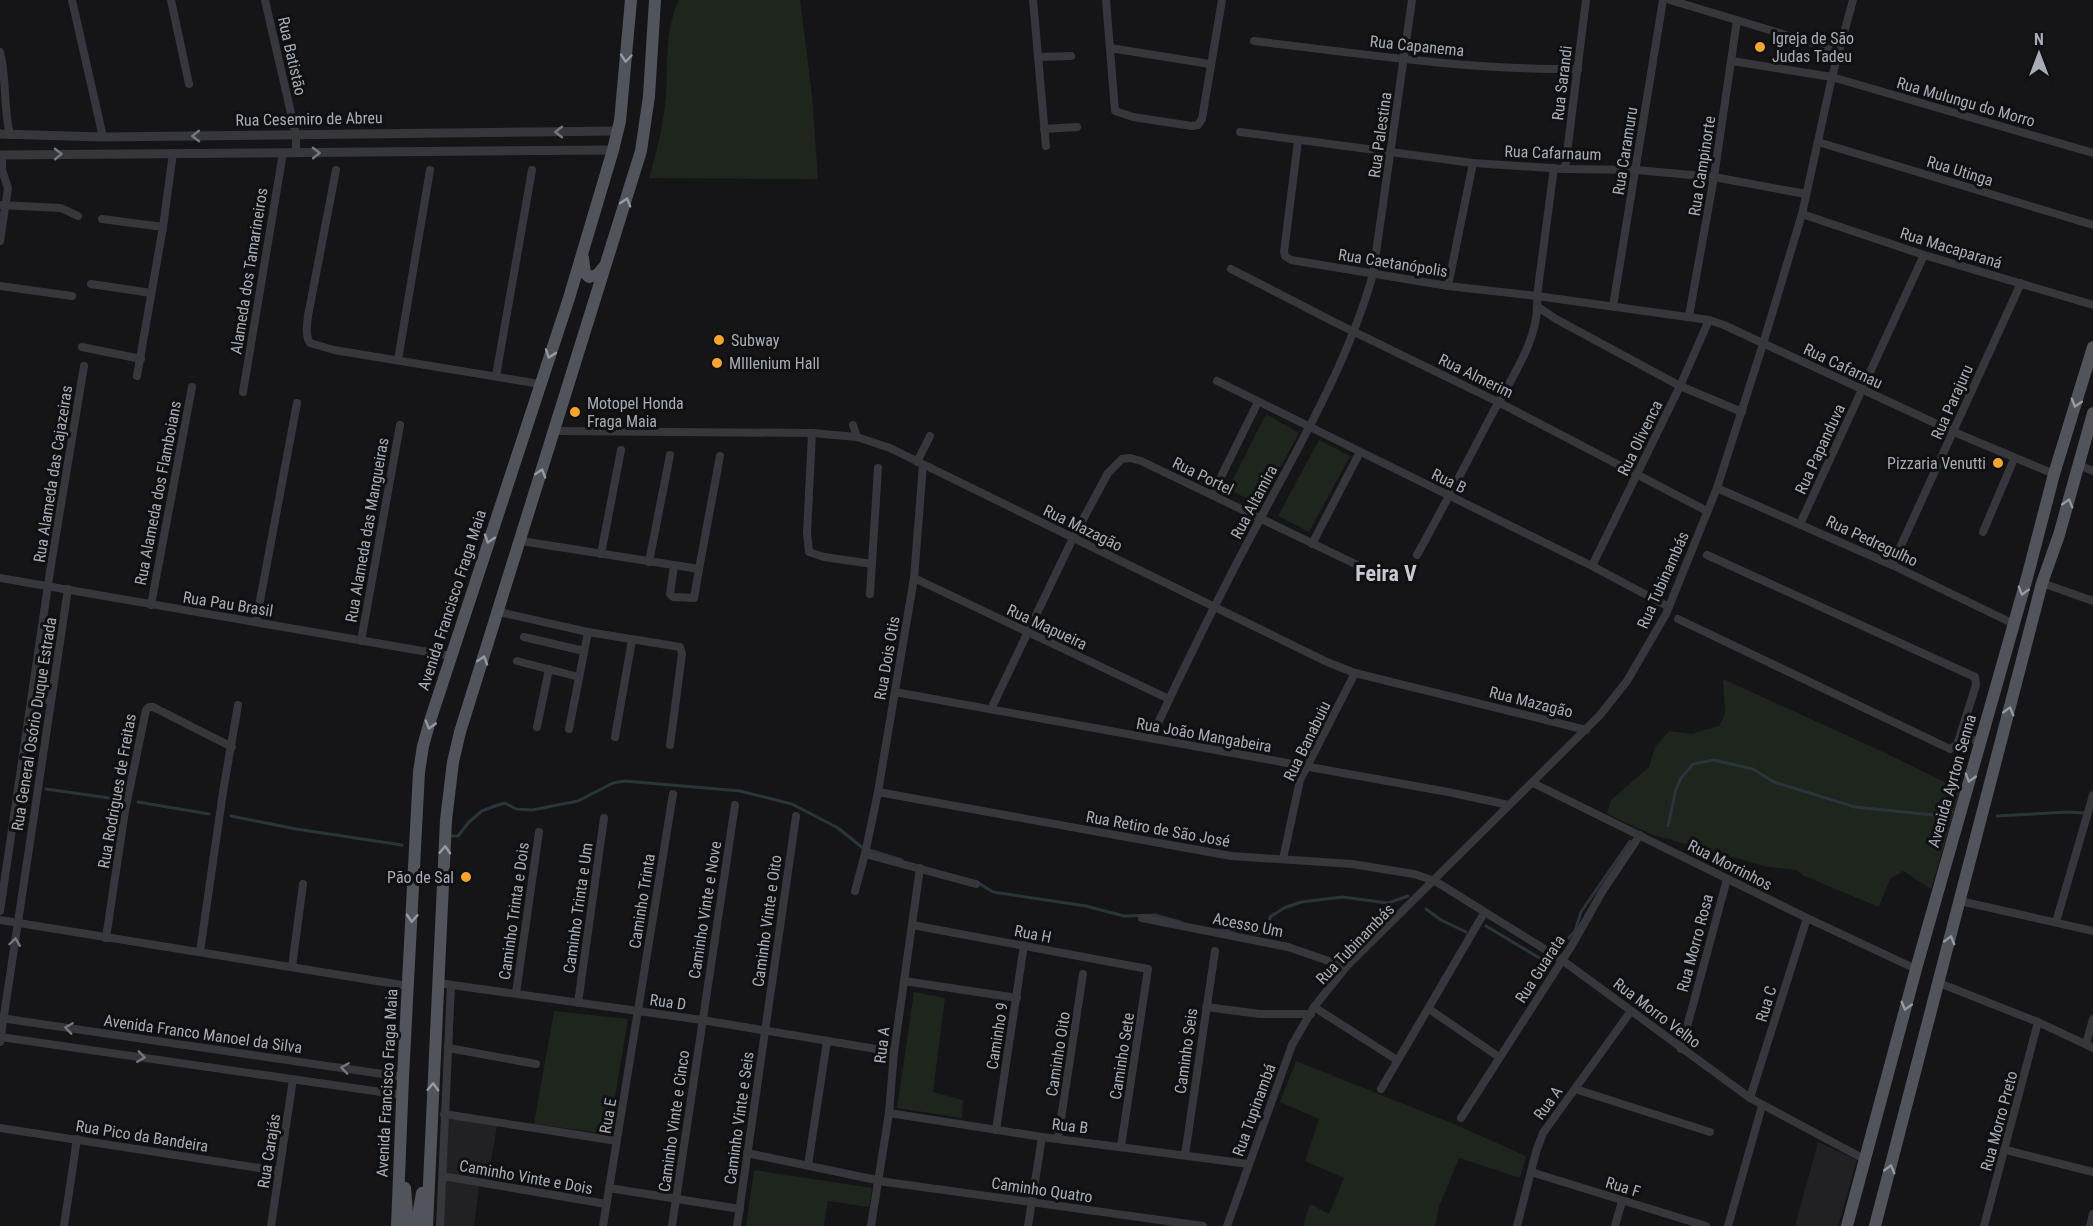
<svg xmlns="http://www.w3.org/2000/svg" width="2093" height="1226" viewBox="0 0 2093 1226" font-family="'Roboto Condensed',sans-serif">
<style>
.built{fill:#212124}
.green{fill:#1d251d}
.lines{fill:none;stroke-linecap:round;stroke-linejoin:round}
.stream{stroke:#2a353b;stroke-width:3}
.minor{stroke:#36373c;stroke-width:8}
.tertiary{stroke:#36373c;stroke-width:9}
.primary{stroke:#51545b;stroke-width:12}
.oneway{stroke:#959ba5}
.oneway2{stroke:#747880}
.poi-dot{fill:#f9a42b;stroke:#101012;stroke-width:2}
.labels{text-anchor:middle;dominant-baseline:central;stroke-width:6;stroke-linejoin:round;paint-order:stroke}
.poi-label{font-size:16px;fill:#a6adb7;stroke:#101012;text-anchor:start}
.street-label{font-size:16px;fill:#a6adb7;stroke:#101012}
.district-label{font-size:22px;font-weight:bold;fill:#c7cbd3;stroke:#101012}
</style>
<rect width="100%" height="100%" fill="#151517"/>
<!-- built -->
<g class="built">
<polygon points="447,1118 497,1126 488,1179 446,1172"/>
<polygon points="1818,1142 1857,1160 1838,1226 1795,1226"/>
<polygon points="445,1179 479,1186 474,1226 443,1226"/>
</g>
<!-- green -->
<g class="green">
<path d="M 679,0 L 800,0 L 812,95 L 818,179 L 649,178 C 656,155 662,130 665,105 C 669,70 663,33 679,0 Z"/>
<polygon points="1266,414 1299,433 1260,505 1228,489"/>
<polygon points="1319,440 1350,456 1309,532 1278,516"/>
<polygon points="1723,679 1881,751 1961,790 1931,889 1903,871 1890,879 1879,907 1804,876 1796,870 1768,867 1653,835 1607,814 1611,800 1649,767 1655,747 1669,731 1691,734 1719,726 1725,714"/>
<polygon points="914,992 945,998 933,1092 963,1100 962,1118 897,1108"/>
<polygon points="554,1011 628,1019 609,1134 534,1124"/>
<polygon points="1296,1061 1454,1124 1526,1156 1520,1178 1459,1158 1439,1206 1435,1226 1303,1226 1310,1204 1329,1214 1344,1178 1305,1161 1319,1119 1280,1102"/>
<polygon points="754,1170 872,1188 869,1207 828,1201 824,1226 746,1226"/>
</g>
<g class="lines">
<!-- stream -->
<g class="stream">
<polyline points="46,789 116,799"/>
<polyline points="138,802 209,814"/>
<polyline points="231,816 296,829 402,845"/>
<polyline points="1997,816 2068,812 2084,813"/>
<polyline points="1668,826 1676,789 1681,778 1693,764 1714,760 1753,769 1774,782 1855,807 1934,815 1952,812"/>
<polyline points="451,836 458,836 469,822 482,811 495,806 505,803 516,809 532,810 578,801 613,783 625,781 740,791 792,804 838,828 863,848 902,860"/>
<polyline points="977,882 993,892 1086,906 1124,916 1155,915 1180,922"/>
<polyline points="1426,909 1441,920 1466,932"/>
<polyline points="1486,926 1546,962"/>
<path d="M 1219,930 L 1245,930 L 1255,934 C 1267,931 1270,930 1270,917 L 1284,908 L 1301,902 L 1342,897 L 1388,903 L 1408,896"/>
<polyline points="1559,949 1575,931 1581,912 1630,841"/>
</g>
<!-- minor -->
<g class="minor">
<polyline points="72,0 103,137"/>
<polyline points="171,0 189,84"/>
<polyline points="265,0 296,135 296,153"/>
<polyline points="1033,0 1046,146"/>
<polyline points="1106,0 1115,111 1133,117 1192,126 1198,125 1202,119 1222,0"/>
<polyline points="1670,0 1839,51"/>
<path d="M 1254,41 C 1362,54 1469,70 1578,69"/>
<polyline points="1110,48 1210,64"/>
<path d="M 0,52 C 7,79 3,107 10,135"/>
<polyline points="1039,57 1071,56"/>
<polyline points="1732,61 1832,77 2093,153"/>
<polyline points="1044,129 1077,127"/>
<polyline points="1240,132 1473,163 1565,169 1636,170 1714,177 1806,194"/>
<polyline points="1298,141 1284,252 1285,256 1291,260 1448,286 1537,296 1709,320 1724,325 1954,432 2054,474"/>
<polyline points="1818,142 2093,225"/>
<polyline points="1565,169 1586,0"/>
<path d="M 336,170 L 308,316 C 307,325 305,335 310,343 L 334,350 L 540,384"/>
<polyline points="0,205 61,208 78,216"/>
<polyline points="1802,214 1924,255 2093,305"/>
<polyline points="102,219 163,227"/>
<polyline points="0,241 8,188 2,170 2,155"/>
<polyline points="1231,269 1334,322 1498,402 1707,511"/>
<polyline points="91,284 151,293"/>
<polyline points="0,286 72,296"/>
<polyline points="1448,286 1473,163"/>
<polyline points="1613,306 1663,0"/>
<polyline points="1538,307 1556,319 1680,386 1742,412"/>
<polyline points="1689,316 1714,177 1737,20"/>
<polyline points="82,347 141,359"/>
<polyline points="398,360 430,170"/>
<polyline points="137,376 163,227 173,153"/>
<polyline points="496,376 532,170"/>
<polyline points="1217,381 1592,566 1669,607"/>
<polyline points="243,392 283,153"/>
<polyline points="853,425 857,437"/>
<polyline points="554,431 812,433 857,437 890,448 1327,662 1355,673 1586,730"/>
<polyline points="812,433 807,533 809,552 824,557 872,564"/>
<polyline points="917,462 930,436"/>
<polyline points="2079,465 2093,471"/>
<polyline points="1717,488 1892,565 2014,624"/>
<polyline points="1212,495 1258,402"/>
<polyline points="1800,524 1924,255"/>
<polyline points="1983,532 2014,459"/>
<polyline points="521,541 699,569 720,456"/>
<polyline points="1312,544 1360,452"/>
<polyline points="601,554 621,450"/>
<path d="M 1417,555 C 1442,510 1466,464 1490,418 C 1509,381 1541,339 1537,296 L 1554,168"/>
<polyline points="649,562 670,455"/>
<polyline points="1892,565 2021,283"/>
<polyline points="674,566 670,594 673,597 694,598 699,569"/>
<polyline points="1592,566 1680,386 1709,320"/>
<polyline points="0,578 451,656"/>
<polyline points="914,578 1169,699"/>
<polyline points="2042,583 2093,601"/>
<polyline points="870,594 878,468"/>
<polyline points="151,605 192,387"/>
<polyline points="499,612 588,632 680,647 682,654 670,745"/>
<polyline points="1678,619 1950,749 1957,745 1976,685 1975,677 1707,555"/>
<polyline points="256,622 297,403"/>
<polyline points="524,637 584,651"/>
<polyline points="361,641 400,425"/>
<polyline points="517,661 579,677"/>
<polyline points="895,692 1448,792 1509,805"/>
<polyline points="33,697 51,701"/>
<polyline points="991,709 1073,538 1108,473 1122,459 1130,458 1141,461 1374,573"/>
<polyline points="537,727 549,669"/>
<polyline points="569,729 588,632"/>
<polyline points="1961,736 1980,742"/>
<polyline points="615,737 632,640"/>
<path d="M 1151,738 C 1187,660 1226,582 1267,506 C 1307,432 1350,356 1373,274 L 1412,0"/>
<polyline points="1533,783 1807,918 1916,969"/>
<polyline points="878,792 1231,856 1352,864 1414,874 1435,881 1562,960 1750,1098 1866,1160"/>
<polyline points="865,854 878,792 914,578 923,465"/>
<polyline points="1283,859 1300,780 1355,673"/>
<polyline points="855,891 865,854 976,884"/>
<polyline points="1960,901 2093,931"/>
<polyline points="0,911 51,565 84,366"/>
<polyline points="1142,918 1288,947 1346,967"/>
<polyline points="0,920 408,986"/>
<polyline points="2056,922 2093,795"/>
<polyline points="912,925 1148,969 1121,1146"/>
<polyline points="106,938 125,811 146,710 149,707 153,707 232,747"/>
<polyline points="200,952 223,792 238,705"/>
<polyline points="292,967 303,884"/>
<polyline points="904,981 1017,998"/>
<polyline points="438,983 702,1020 894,1052"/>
<polyline points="1939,983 2038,1022 2093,1048"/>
<polyline points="516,993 539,832"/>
<polyline points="578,1003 604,818"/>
<polyline points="1206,1007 1260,1014 1311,1014"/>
<polyline points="1314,1007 1397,1060"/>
<polyline points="1429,1009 1499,1057"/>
<polyline points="0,1018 403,1077"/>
<polyline points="0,1037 402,1095"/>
<polyline points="0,1042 68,589"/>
<polyline points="2086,1044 2093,1019"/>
<polyline points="448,1048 536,1064"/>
<polyline points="1681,1049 1727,879"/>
<polyline points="1381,1089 1484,913"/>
<polyline points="1575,1089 1710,1132"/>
<polyline points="1750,1098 1807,918"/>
<polyline points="889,1113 1042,1137 1249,1164"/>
<polyline points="444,1114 617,1141"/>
<polyline points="1461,1118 1572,945 1602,892 1640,835"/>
<polyline points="0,1128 279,1171"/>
<polyline points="996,1130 1024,945"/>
<polyline points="1058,1138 1083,974"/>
<polyline points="2006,1150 2093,1172"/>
<polyline points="747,1153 886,1182 1203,1226"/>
<polyline points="1185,1155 1215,951"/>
<polyline points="808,1165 827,1041"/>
<polyline points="1531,1172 1706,1226"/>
<polyline points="443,1176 606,1204"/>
<polyline points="609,1188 740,1209"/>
<polyline points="64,1226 77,1139"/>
<polyline points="271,1226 293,1079"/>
<polyline points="440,1226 451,985"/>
<polyline points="603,1226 673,794"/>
<polyline points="672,1226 735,805"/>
<polyline points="737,1226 796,816"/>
<polyline points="871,1226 889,1113 894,1052 920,868"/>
<polyline points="1028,1226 1042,1137"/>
<polyline points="1227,1226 1292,1045 1314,1007 1346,967 1600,715 1627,681 1666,614 1717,488 1763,344 1802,214 1832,77 1853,0"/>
<polyline points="1517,1226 1536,1152 1543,1133 1631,1011"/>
<polyline points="1615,1226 1622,1201"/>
<polyline points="1728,1226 1762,1106"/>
<polyline points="1984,1226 2038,1022"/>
<polyline points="2090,1226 2093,1214"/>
</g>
<!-- tertiary -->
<g class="tertiary">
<polyline points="0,134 103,137 618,131"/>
<polyline points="0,155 613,150"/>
</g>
<!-- primary -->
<g class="primary">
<polyline points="583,258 585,273 589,277 597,275 604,267"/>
<polyline points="405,1188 408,1226"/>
<polyline points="397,1226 403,1077 419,772 423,746 430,721 569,298 613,150 620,121 631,0"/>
<polyline points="416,1226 422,1193"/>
<polyline points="427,1226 446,820 453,762 460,732 641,151 649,96 655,0"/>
<polyline points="1847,1226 1916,969 2028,574 2054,474 2093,347"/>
<polyline points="1875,1226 2042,583 2059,535 2093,413"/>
</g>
</g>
<!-- one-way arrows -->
<defs><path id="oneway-chevron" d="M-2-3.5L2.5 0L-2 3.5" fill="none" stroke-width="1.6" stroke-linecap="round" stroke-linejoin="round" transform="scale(1.5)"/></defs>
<g class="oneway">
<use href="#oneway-chevron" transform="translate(626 58) rotate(95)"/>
<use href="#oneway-chevron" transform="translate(626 202) rotate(-73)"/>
<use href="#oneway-chevron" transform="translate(550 354) rotate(109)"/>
<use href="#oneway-chevron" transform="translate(2076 403) rotate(107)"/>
<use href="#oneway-chevron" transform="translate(541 473) rotate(-73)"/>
<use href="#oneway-chevron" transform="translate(2068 503) rotate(-74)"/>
<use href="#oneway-chevron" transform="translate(489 539) rotate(108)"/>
<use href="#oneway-chevron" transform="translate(2023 591) rotate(106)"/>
<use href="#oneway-chevron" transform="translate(483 660) rotate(-72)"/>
<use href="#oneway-chevron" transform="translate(2009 711) rotate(-75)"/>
<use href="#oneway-chevron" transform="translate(430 725) rotate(106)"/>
<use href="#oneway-chevron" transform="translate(1970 778) rotate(106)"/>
<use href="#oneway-chevron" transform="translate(445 850) rotate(-87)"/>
<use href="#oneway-chevron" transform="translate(412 918) rotate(93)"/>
<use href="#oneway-chevron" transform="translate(1950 940) rotate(-75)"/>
<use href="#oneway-chevron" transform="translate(1906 1006) rotate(105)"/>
<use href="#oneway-chevron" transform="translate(433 1087) rotate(-88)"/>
<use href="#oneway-chevron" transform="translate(1890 1169) rotate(-75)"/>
</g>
<g class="oneway2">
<use href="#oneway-chevron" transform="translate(559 132) rotate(180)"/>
<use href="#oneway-chevron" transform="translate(196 136) rotate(179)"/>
<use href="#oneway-chevron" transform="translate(316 153) rotate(-1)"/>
<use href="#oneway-chevron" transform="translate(58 154) rotate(-1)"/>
<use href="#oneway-chevron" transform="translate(15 942) rotate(-82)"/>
<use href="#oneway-chevron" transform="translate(69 1028) rotate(-172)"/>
<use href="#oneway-chevron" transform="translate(141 1057) rotate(8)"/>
<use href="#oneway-chevron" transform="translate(345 1068) rotate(-172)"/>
</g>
<!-- markers -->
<g class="poi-dot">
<circle cx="1760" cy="47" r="6"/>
<circle cx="719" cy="340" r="6"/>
<circle cx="717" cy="363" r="6"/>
<circle cx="575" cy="412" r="6"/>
<circle cx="1998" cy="463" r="6"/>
<circle cx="466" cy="877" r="6"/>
</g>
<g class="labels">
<!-- poi labels -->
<g class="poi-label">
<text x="1772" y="38">Igreja de São<tspan x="1772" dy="18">Judas Tadeu</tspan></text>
<text x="731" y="340">Subway</text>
<text x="729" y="363">MIllenium Hall</text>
<text x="587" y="403">Motopel Honda<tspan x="587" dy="18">Fraga Maia</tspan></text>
<text x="1986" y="463" text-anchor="end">Pizzaria Venutti</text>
<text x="454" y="877" text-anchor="end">Pão de Sal</text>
</g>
<!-- street labels -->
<g class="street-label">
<text transform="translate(1417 46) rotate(6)">Rua Capanema</text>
<text transform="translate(292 56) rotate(77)">Rua Batistão</text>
<text transform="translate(1562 83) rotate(-83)">Rua Sarandi</text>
<text transform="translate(1966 102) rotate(16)">Rua Mulungu do Morro</text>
<text transform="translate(309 119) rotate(-1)">Rua Cesemiro de Abreu</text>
<text transform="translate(1380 135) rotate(-82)">Rua Palestina</text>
<text transform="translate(1625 151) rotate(-81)">Rua Caramuru</text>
<text transform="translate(1553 153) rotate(2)">Rua Cafarnaum</text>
<text transform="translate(1702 166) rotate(-81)">Rua Campinorte</text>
<text transform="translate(1960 171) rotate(17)">Rua Utinga</text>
<text transform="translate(1951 248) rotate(17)">Rua Macaparaná</text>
<text transform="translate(1393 263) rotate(9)">Rua Caetanópolis</text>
<text transform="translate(249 271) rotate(-81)">Alameda dos Tamarineiros</text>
<text transform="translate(1843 366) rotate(25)">Rua Cafarnau</text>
<text transform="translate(1476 376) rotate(26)">Rua Almerim</text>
<text transform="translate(1952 402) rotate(-66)">Rua Parajuru</text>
<text transform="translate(1640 438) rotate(-64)">Rua Olivenca</text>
<text transform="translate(1820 449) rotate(-65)">Rua Papanduva</text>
<text transform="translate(53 474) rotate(-81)">Rua Alameda das Cajazeiras</text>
<text transform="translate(1203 476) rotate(26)">Rua Portel</text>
<text transform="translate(1449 481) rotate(26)">Rua B</text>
<text transform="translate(158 493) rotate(-79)">Rua Alameda dos Flamboians</text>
<text transform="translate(1254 502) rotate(-62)">Rua Altamira</text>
<text transform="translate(1083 528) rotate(26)">Rua Mazagão</text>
<text transform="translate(367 530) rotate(-80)">Rua Alameda das Mangueiras</text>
<text transform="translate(1872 541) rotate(25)">Rua Pedregulho</text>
<text transform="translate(1663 580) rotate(-66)">Rua Tubinambás</text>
<text transform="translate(452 600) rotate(-72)">Avenida Francisco Fraga Maia</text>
<text transform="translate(228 604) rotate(9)">Rua Pau Brasil</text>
<text transform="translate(1047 627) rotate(25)">Rua Mapueira</text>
<text transform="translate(887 658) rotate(-80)">Rua Dois Otis</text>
<text transform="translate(1531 702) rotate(14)">Rua Mazagão</text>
<text transform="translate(34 724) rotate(-81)">Rua General Osório Duque Estrada</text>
<text transform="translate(1204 735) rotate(10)">Rua João Mangabeira</text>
<text transform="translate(1307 741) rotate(-64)">Rua Banabuiu</text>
<text transform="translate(1952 781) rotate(-74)">Avenida Ayrton Senna</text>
<text transform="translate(117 791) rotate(-80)">Rua Rodrigues de Freitas</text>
<text transform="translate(1158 829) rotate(10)">Rua Retiro de São José</text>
<text transform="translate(1730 865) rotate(27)">Rua Morrinhos</text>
<text transform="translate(642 901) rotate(-81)">Caminho Trinta</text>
<text transform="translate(578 908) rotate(-82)">Caminho Trinta e Um</text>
<text transform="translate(705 910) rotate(-81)">Caminho Vinte e Nove</text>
<text transform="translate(514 911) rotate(-82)">Caminho Trinta e Dois</text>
<text transform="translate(767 921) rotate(-82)">Caminho Vinte e Oito</text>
<text transform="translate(1248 925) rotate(11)">Acesso Um</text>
<text transform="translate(1033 934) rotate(11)">Rua H</text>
<text transform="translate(1695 943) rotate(-75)">Rua Morro Rosa</text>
<text transform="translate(1355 944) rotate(-46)">Rua Tubinambás</text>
<text transform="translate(1540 969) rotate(-57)">Rua Guarata</text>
<text transform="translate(668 1002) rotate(8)">Rua D</text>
<text transform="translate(1766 1004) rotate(-73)">Rua C</text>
<text transform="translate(1657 1013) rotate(37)">Rua Morro Velho</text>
<text transform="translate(203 1034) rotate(8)">Avenida Franco Manoel da Silva</text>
<text transform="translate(997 1036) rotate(-81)">Caminho 9</text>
<text transform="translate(882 1045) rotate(-83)">Rua A</text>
<text transform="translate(1186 1051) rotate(-82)">Caminho Seis</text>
<text transform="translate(1058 1054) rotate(-81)">Caminho Oito</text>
<text transform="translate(1122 1056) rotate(-81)">Caminho Sete</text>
<text transform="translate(387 1083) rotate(-87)">Avenida Francisco Fraga Maia</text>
<text transform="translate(1548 1103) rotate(-54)">Rua A</text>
<text transform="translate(1254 1110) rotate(-70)">Rua Tupinambá</text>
<text transform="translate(608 1116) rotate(-80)">Rua E</text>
<text transform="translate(739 1118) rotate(-82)">Caminho Vinte e Seis</text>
<text transform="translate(674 1121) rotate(-82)">Caminho Vinte e Cinco</text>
<text transform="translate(1999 1121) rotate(-75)">Rua Morro Preto</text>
<text transform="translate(1070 1126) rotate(7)">Rua B</text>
<text transform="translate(142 1136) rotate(9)">Rua Pico da Bandeira</text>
<text transform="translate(269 1151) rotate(-81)">Rua Carajás</text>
<text transform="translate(526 1177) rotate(10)">Caminho Vinte e Dois</text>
<text transform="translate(1623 1187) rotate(17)">Rua F</text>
<text transform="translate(1042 1190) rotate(8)">Caminho Quatro</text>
</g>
<!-- district labels -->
<g class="district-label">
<text x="1386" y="573">Feira V</text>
</g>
</g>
<!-- north arrow -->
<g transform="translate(2039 54)" stroke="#101012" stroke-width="4.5" paint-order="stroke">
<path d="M0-4.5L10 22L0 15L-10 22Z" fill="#a6adb7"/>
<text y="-9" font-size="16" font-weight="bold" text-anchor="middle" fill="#a6adb7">N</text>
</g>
</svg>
